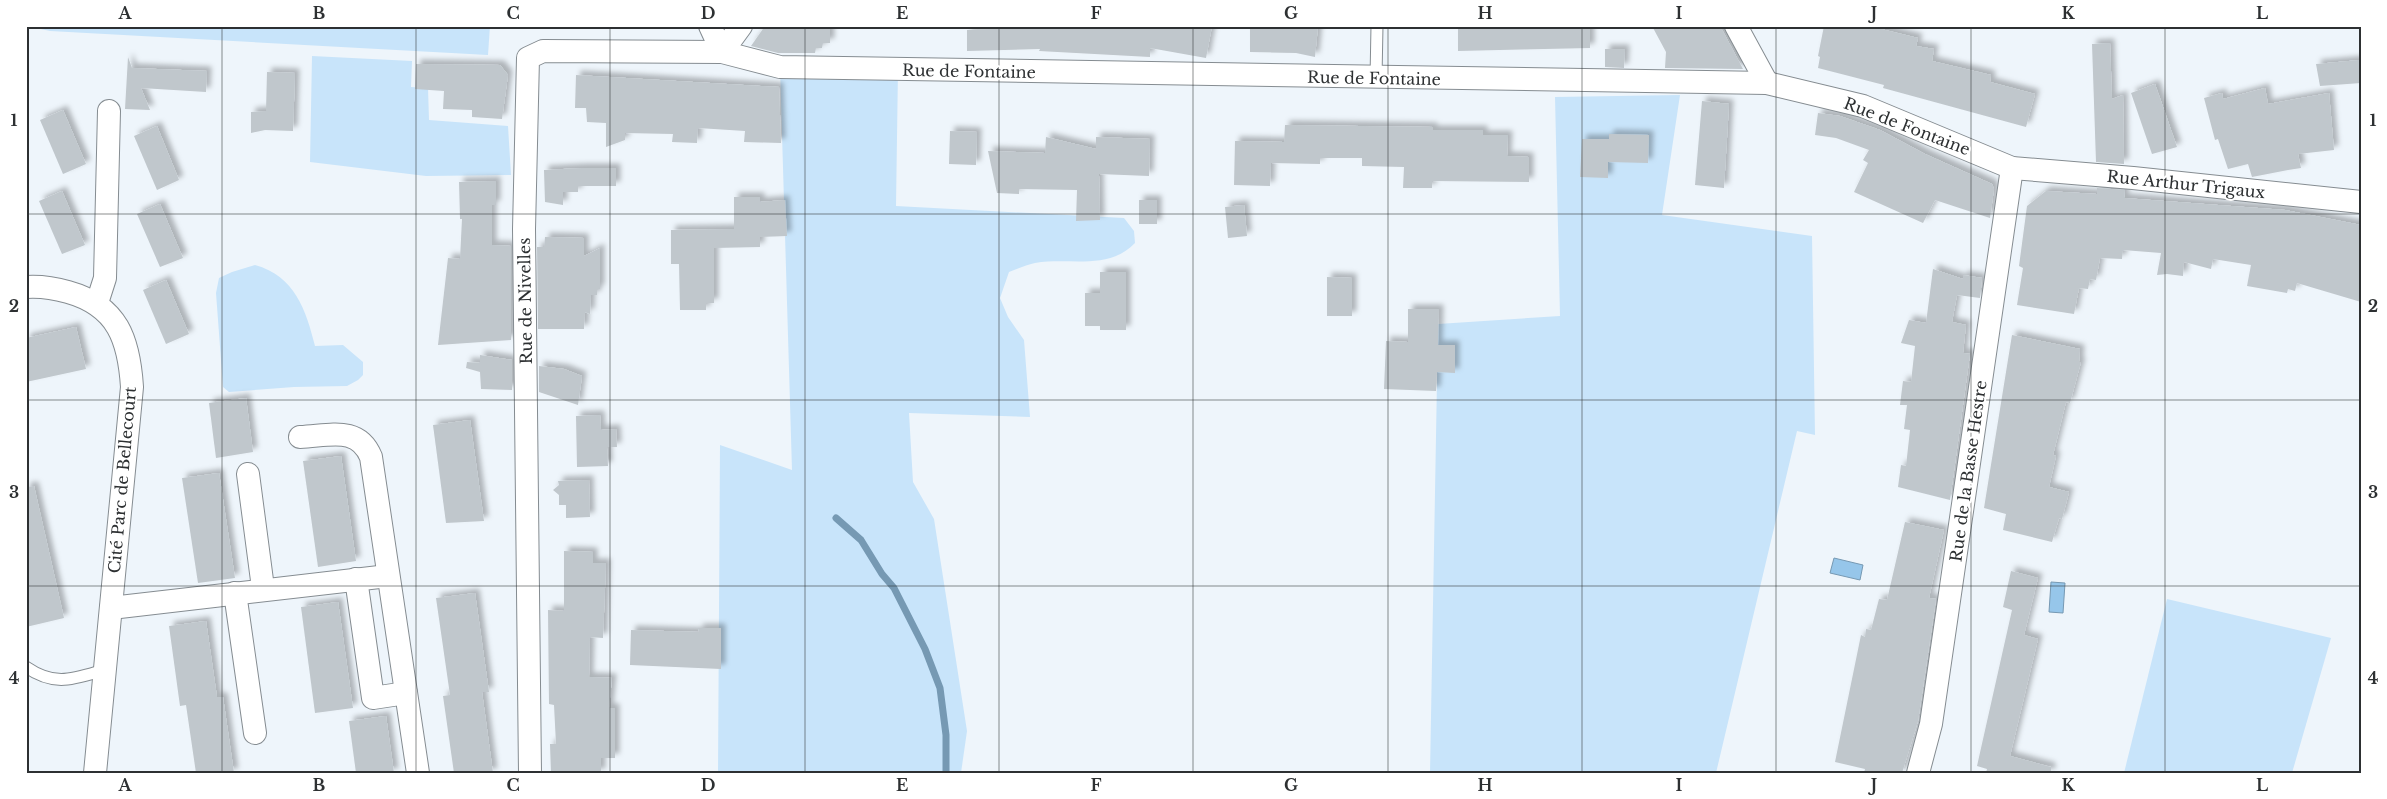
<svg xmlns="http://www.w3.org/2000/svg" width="2387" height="799" viewBox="0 0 2387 799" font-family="'Libre Baskerville',serif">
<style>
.green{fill:#c8e4fa}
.water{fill:#96c6ea;stroke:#7699b3}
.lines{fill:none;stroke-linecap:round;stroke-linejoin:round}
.stream{stroke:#7699b3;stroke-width:7}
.building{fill:#c0c7cc;filter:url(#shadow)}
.service-casing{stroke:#858c91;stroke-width:13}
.minor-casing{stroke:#858c91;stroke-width:24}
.service{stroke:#fff;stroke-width:11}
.minor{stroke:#fff;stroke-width:22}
.grid{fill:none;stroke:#2d3032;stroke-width:1;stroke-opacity:0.55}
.labels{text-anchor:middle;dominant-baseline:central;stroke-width:4;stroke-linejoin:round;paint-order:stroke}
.street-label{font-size:16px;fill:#2d3032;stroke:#fff}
.neatline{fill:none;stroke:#2d3032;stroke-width:2}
.grid-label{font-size:16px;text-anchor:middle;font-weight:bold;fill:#2d3032}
</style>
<defs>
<filter id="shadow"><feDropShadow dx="4.5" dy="-4.5" stdDeviation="2.5" flood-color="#0004"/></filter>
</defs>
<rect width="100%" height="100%" fill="#eef5fb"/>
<!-- green -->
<g class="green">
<polygon points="27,26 490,26 488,55 50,31"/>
<polygon points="312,56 412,61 411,87 428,88 429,120 508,126 511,175 426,176 310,162"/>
<path d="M 780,67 L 898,69 L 896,206 L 1124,218 L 1134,231 L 1135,243 C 1108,271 1070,257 1035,263 C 1026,265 1017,269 1009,272 L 1000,298 L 1008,317 L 1024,340 L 1030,417 L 909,413 L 913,482 L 934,519 L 967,731 L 961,773 L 718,773 L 720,445 L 792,470 Z"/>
<polygon points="1680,95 1662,215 1812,236 1815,435 1797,431 1716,773 1430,773 1438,324 1560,316 1555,97"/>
<path d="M 255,265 C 295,276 306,310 315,346 L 343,345 L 363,362 L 363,375 L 358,380 L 347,386 L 294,387 L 229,392 L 223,387 L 216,293 L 219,278 L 232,272 Z"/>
<polygon points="2167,599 2331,638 2292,773 2124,773"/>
</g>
<!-- water -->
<g class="water">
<polygon points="1834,558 1863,565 1860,580 1830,573"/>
<polygon points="2051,582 2065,583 2063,613 2049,612"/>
</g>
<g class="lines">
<!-- stream -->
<polyline class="stream" points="836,518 861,540 882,574 894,588 925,649 940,688 946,735 946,773"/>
</g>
<!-- building -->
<g class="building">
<polygon points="765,26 830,26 830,43 823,43 822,48 816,48 815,53 778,53 751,46"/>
<polygon points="996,26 1212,26 1206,58 1150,48 1150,57 1039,51 1040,49 967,51 967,30 996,29"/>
<polygon points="1250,26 1318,26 1315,57 1296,53 1250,52"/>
<polygon points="1458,26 1590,26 1590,48 1458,51"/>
<polygon points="1652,26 1720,26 1743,69 1665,68 1666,52"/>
<polygon points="1824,26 1881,26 1881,29 1918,38 1916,46 1934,49 1932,61 1991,75 1990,82 2035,94 2026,127 1883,88 1884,85 1818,68 1820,57 1818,56"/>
<polygon points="2110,43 2112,99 2123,95 2124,164 2096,162 2092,44"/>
<polygon points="1605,49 1625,49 1624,68 1605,67"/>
<polygon points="128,57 132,68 207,71 206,92 141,88 150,110 125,109"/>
<polygon points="2360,60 2361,83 2320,86 2316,64"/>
<polygon points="416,64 500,65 508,75 502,119 472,117 472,110 443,109 444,91 415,89"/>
<polygon points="267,72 295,73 293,131 265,130 251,133 251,112 266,111"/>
<polygon points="576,75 779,87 781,143 744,142 745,131 698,128 697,143 672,142 673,134 625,133 625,140 606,147 606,123 587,122 586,108 575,108"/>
<polygon points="2155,84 2177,147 2152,154 2131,93"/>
<polygon points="2265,88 2268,104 2329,93 2334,150 2298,154 2301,168 2288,170 2252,177 2248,164 2228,169 2218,139 2215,140 2204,98 2222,93 2223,99"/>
<polygon points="1702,101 1729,104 1724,188 1695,185"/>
<polygon points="63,110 86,164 63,174 40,120"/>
<polygon points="1818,113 1840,116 1880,130 1925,154 1992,184 1994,189 1990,218 1935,200 1923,223 1854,192 1868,163 1863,160 1869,150 1836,138 1815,135"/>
<polygon points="1285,125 1433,127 1433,130 1483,130 1483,135 1508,135 1507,156 1529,157 1529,182 1432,181 1432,188 1403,188 1404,167 1362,166 1362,158 1320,158 1320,164 1271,163 1270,186 1234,185 1235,141 1284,142"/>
<polygon points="157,126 179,180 157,190 134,136"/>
<polygon points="950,131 977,132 976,165 949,164"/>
<polygon points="1609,134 1649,135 1648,163 1608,162 1608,178 1580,177 1582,139 1609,139"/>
<polygon points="1046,137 1096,149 1096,137 1150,139 1149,176 1099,174 1100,220 1076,221 1077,190 1019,189 1019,194 997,193 988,151 1045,153"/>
<polygon points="582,168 616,168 616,186 578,186 578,192 563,192 563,205 545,202 544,170"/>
<polygon points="496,181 496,205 492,205 492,245 511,246 511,340 438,345 448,258 460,259 462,219 460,219 459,182"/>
<polygon points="2097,188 2125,190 2124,198 2285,210 2361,225 2361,302 2297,283 2295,291 2288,289 2287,293 2247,286 2251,265 2213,259 2211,269 2184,262 2183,276 2167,274 2157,275 2161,253 2123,250 2122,259 2100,258 2096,280 2090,279 2088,289 2079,288 2074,314 2017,305 2023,268 2019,266 2027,206 2046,191 2097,194"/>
<polygon points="62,191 85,245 62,254 39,201"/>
<polygon points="734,197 760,197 760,202 785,200 787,236 760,237 760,247 714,248 714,303 706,303 706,310 680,310 679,264 671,264 671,230 734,229"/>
<rect x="1139" y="200" width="18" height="24"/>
<polygon points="160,204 183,258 160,267 137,214"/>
<polygon points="1244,205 1247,236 1228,238 1225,207"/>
<polygon points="545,237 584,238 584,256 600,248 600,289 597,289 597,295 591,295 590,314 585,312 584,329 538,329 537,247 544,247"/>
<polygon points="1933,269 1963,279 1963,275 1982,278 1980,298 1957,295 1952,322 1966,325 1963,353 1970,354 1950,500 1898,487 1901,465 1906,466 1910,430 1904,429 1907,405 1900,405 1903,381 1911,382 1915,346 1901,343 1909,320 1926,323"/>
<polygon points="1100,272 1126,272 1126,330 1100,330 1100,326 1085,326 1085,293 1100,293"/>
<polygon points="1327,277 1352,278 1352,316 1327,316"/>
<polygon points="166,280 189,334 166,344 143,290"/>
<polygon points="1408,309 1439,309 1438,345 1455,345 1455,373 1437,372 1436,391 1384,389 1386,341 1408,342"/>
<polygon points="76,327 86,369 26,382 26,338"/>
<polygon points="2012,335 2080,349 2079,362 2081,362 2070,403 2066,402 2053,455 2056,456 2049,487 2069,492 2062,519 2059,518 2052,542 2003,530 2006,514 1984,508"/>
<polygon points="480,355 512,360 512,390 481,389 480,372 466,368 467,362 480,363"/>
<polygon points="539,366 564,369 582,376 578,405 539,392"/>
<polygon points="246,398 253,452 216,458 209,403"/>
<polygon points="600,415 601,430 616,429 617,447 607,447 608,466 577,467 576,416"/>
<polygon points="470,420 484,521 446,523 433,425"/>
<polygon points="341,456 356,561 318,567 303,461"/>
<polygon points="219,473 235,578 198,583 182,478"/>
<polygon points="589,480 590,517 566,518 566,505 559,505 559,495 553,490 559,485 558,481"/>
<polygon points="34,486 64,618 26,627 26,487"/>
<polygon points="1905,522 1944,530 1929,598 1936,599 1918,721 1902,773 1864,773 1865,769 1835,762 1861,635 1865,637 1866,629 1871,630 1879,599 1887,600"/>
<polygon points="564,551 593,552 593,563 606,563 603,638 590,637 589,677 612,678 609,708 615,708 615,758 601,758 601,773 551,773 550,744 556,744 554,705 549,704 548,610 564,611"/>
<polygon points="2011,571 2038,578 2024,635 2038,639 2010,756 2051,767 2051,773 1986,773 1987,769 1977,766 2012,610 2003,607"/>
<polygon points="475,593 489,692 482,692 493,773 454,773 443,696 450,695 436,598"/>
<polygon points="338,602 353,708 315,713 301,607"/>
<polygon points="206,621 217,697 223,697 234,773 196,773 186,705 180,706 169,626"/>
<polygon points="698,628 721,628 721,669 630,665 631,630 699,632"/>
<polygon points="386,716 394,773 356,773 349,721"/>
</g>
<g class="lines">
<!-- service casing -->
<g class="service-casing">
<g id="service">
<polyline points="1376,78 1377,26"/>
<path d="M 26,667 C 55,687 73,679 104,670"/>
</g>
</g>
<!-- minor casing -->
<g class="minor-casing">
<g id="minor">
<polyline points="710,26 722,52"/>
<polyline points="1736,26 1767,83"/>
<polyline points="722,52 741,26"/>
<path d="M 26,287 C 41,286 54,288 68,292 C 118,306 129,340 132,387 L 95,773"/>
<polyline points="97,303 105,278 109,111"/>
<path d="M 300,437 C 329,436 358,425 371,457 L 418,773"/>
<polyline points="248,474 263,588"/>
<polyline points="356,579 373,698 406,693"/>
<polyline points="235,593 255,733"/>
<polyline points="111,608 388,576"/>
<polyline points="530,773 524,229 528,58 543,51 722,52 780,67 1767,83 1863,106 2012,168 2133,178 2361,202"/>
<polyline points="1918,773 1931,724 2012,168"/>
</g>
</g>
<!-- service -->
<use href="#service" class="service"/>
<!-- minor -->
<use href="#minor" class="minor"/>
</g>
<!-- grid -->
<path class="grid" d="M 222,26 L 222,773M 416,26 L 416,773M 610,26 L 610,773M 805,26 L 805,773M 999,26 L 999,773M 1193,26 L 1193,773M 1388,26 L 1388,773M 1582,26 L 1582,773M 1776,26 L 1776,773M 1971,26 L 1971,773M 2165,26 L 2165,773M 26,214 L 2361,214M 26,400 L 2361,400M 26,586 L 2361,586"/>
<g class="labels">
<!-- street labels -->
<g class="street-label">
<text transform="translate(969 71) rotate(1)">Rue de Fontaine</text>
<text transform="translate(1374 78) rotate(1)">Rue de Fontaine</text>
<text transform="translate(1907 126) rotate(21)">Rue de Fontaine</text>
<text transform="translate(2186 184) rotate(6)">Rue Arthur Trigaux</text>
<text transform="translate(525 301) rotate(-91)">Rue de Nivelles</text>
<text transform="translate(1968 471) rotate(-82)">Rue de la Basse Hestre</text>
<text transform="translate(122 480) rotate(-85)">Cité Parc de Bellecourt</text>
</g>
</g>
<!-- border -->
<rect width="2387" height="799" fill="none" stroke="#ffffff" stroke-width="55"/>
<rect x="28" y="28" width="2332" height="744" class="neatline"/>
<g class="grid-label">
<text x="125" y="19">A</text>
<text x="319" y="19">B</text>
<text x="513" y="19">C</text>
<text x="708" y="19">D</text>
<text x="902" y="19">E</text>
<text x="1096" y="19">F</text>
<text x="1291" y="19">G</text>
<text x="1485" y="19">H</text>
<text x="1679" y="19">I</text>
<text x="1874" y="19">J</text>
<text x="2068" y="19">K</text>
<text x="2262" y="19">L</text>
<text x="14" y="126">1</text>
<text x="2373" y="126">1</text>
<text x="14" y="312">2</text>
<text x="2373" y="312">2</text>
<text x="14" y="498">3</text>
<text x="2373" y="498">3</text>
<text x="14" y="684">4</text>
<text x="2373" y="684">4</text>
<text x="125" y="791">A</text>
<text x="319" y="791">B</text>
<text x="513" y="791">C</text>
<text x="708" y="791">D</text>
<text x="902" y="791">E</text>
<text x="1096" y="791">F</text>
<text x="1291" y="791">G</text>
<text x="1485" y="791">H</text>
<text x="1679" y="791">I</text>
<text x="1874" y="791">J</text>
<text x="2068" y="791">K</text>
<text x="2262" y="791">L</text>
</g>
</svg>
